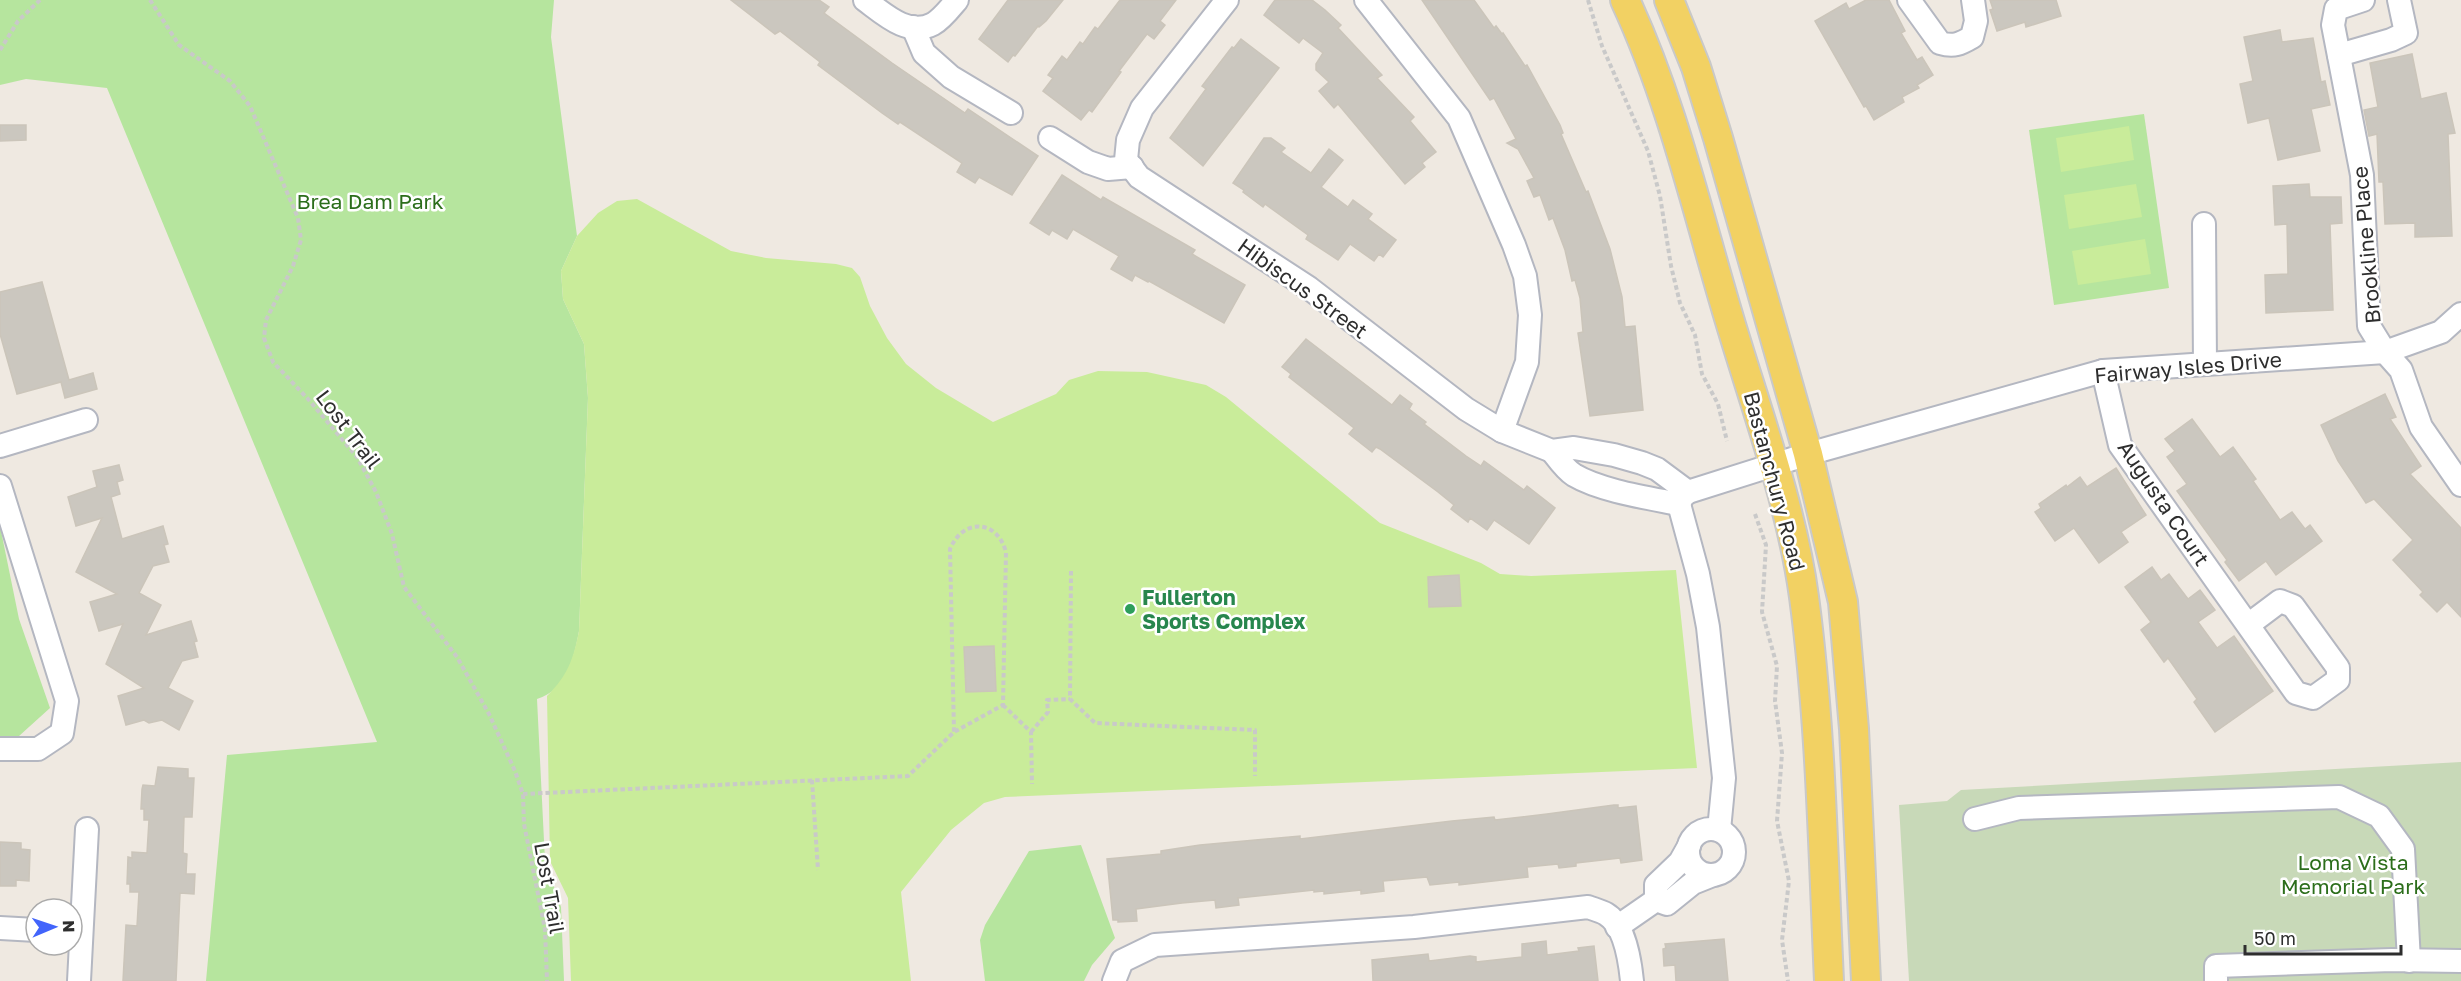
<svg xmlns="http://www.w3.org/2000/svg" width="2461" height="981" viewBox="0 0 2461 981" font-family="'Golos Text',sans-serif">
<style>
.green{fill:#b6e59e}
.cemetery{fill:#c8d9b8}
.pitch{fill:#c9ec9a}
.building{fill:#cbc7bf;stroke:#cbc5ba;stroke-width:1.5}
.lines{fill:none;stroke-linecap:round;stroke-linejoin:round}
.minor-casing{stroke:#b4b7c1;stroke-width:26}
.major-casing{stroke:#c9c9c9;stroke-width:32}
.path{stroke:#c9c9c9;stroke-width:4;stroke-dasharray:4.5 3;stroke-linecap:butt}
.minor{stroke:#fff;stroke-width:22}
.major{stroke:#f2d163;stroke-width:28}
.leisure-dot{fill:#2e9e5b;stroke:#fff;stroke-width:2}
.labels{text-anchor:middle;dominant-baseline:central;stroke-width:5;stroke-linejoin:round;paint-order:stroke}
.park-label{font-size:21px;fill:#2c6e1b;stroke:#fff}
.street-label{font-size:21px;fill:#2e2e2e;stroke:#fff}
.leisure-label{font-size:21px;font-weight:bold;fill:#27864d;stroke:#fff;text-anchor:start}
</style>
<rect width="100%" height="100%" fill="#efe9e1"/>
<!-- green -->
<g class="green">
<path d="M 0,0 L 554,0 L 551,37 L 577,236 L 561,271 L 563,299 L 584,344 L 588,398 L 579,631 C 574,658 567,690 537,699 L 545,861 L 561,907 L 564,981 L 206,981 L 227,755 L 377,742 L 107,88 L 26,79 L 0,85 Z"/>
<polygon points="2144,114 2169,288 2054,305 2029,130"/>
<polygon points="0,526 19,619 50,708 19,736 0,737"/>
<polygon points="1081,845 1115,938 1092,965 1084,981 985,981 980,940 985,925 1029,851"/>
</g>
<!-- cemetery -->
<polygon class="cemetery" points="2461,762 2461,981 1909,981 1899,805 1947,801 1961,790"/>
<!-- pitch -->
<g class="pitch">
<polygon points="2129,126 2134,160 2061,172 2056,138"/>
<polygon points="2136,184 2142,217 2069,229 2064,195"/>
<path d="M 637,199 L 731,251 L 766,258 L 836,264 L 852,268 L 860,277 L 870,306 L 887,338 L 906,364 L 936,388 L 993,422 L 1056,394 L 1069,380 L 1098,371 L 1147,372 L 1206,385 L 1226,397 L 1380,523 L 1481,563 L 1500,574 L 1531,576 L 1676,570 L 1697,768 L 1005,797 L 984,803 L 951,830 L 901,892 L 911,981 L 571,981 L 568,898 L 550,861 L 547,696 C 568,675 573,660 579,631 L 588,398 L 584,344 L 563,299 L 561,271 L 577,236 L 598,213 L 617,201 Z"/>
<polygon points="2145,239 2151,274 2078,285 2072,251"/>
</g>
<!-- building -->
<g class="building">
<polygon points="731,0 819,0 829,7 824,13 892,63 965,113 968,109 1038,156 1012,195 979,177 975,183 957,172 962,163 900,122 898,124 882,113 818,65 820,62 780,31 775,34"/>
<polygon points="1008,0 1063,0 1046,21 1039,27 1038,26 1015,56 1013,55 1008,62 979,39"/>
<polygon points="1120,0 1176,0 1160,21 1165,25 1154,39 1147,34 1119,71 1121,72 1092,112 1089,110 1081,120 1043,91 1053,78 1048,75 1062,56 1067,60 1080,42 1083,44 1095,27 1098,29"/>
<polygon points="1275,0 1312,0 1325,10 1341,25 1338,28 1382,75 1377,78 1414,117 1410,121 1436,152 1422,163 1425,167 1405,184 1338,104 1334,108 1319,91 1329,82 1316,70 1316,64 1323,53 1303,38 1299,43 1264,15"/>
<polygon points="1422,0 1474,0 1494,28 1496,26 1502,34 1503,33 1525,66 1527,65 1560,125 1563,133 1561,134 1586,192 1588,191 1610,249 1622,297 1625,327 1635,326 1643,410 1590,416 1578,333 1583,332 1580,298 1575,280 1572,281 1565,250 1553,218 1549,220 1540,195 1534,197 1527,181 1534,178 1518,149 1507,143 1516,139 1494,98 1490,100"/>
<polygon points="1866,0 1889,0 1905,31 1901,33 1917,60 1922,57 1933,75 1917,85 1919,88 1902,97 1904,102 1874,120 1866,106 1864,107 1815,21 1846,3 1849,9"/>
<polygon points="1990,0 2056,0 2061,16 2026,27 2025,22 1997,31 1990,10 1993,9"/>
<polygon points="2280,30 2282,42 2313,38 2321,82 2325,81 2330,105 2311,109 2320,151 2278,160 2269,118 2248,123 2240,84 2253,81 2244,37"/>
<polygon points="1241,39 1279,68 1203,166 1170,138 1206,89 1202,86 1232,47 1234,48"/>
<polygon points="2412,54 2421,99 2446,93 2455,133 2448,134 2452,236 2415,237 2415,223 2385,224 2383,182 2379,182 2377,134 2369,136 2364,110 2378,107 2370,63"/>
<polygon points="0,125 26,125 26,140 0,141"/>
<polygon points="1264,138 1271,138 1285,148 1281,152 1311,173 1329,149 1343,160 1321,187 1348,207 1353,200 1372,214 1368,219 1396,240 1383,257 1379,254 1374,261 1350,244 1338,260 1306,239 1308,235 1265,204 1263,207 1243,192 1244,190 1233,183"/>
<polygon points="1062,175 1101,200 1103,197 1195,250 1192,254 1245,285 1224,323 1149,281 1148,282 1135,275 1132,281 1111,269 1119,256 1073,229 1067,239 1052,230 1049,235 1030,223"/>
<polygon points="2309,184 2310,197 2341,197 2342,223 2330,224 2333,310 2266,313 2265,275 2288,274 2287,224 2275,225 2273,186"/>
<polygon points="42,282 69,380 93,373 97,389 65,398 61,382 17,394 0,334 0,292"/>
<polygon points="1306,339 1392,405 1400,395 1412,404 1409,409 1426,422 1424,424 1466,456 1481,466 1484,461 1524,490 1527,486 1555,508 1529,544 1494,520 1487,530 1470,518 1468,522 1451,509 1454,505 1438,492 1380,449 1376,447 1372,452 1349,434 1354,428 1289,377 1291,374 1282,367"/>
<polygon points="2385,394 2396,417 2390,419 2421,466 2410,474 2461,528 2461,617 2447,602 2437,612 2420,595 2423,592 2393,560 2413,540 2374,499 2366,503 2338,461 2321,425"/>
<polygon points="2192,419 2220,457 2233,447 2256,479 2253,481 2280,520 2292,512 2305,529 2310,525 2322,541 2276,575 2266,561 2239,581 2225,562 2227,560 2177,491 2187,484 2167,457 2175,451 2165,439"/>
<polygon points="119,465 123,480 117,482 120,494 111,497 122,539 163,526 168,544 164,545 169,562 153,566 139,593 161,605 146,635 191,621 197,641 194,642 198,657 182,661 168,688 193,701 179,730 162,720 149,723 144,720 126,725 118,696 144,688 106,664 123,624 99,631 90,602 117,594 76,572 102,518 76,526 68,497 97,487 93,471"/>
<polygon points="2116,468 2146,515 2121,532 2128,542 2099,563 2074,528 2055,541 2035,512 2041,508 2039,504 2066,485 2067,487 2080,477 2087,487"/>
<polygon points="2152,567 2161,580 2169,574 2188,599 2200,590 2215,610 2198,622 2217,648 2234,636 2273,691 2215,732 2194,702 2197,699 2168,658 2164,662 2141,630 2151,622 2125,587"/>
<polygon points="1459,575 1461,606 1429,607 1428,577"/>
<polygon points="994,646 996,691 966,692 964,647"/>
<polygon points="158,767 188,769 188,778 194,778 192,817 184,817 183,853 187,854 186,874 195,874 194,894 180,893 176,981 123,981 126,925 137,926 139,892 130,892 130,884 127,884 128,857 132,858 132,852 147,853 149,820 144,820 144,809 141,809 142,789 143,785 155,786"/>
<polygon points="1614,805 1618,805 1618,808 1636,806 1642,860 1621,863 1620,858 1576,863 1576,866 1559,868 1558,864 1527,867 1528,877 1459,885 1459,882 1430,885 1427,877 1383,881 1384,891 1361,894 1361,890 1324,894 1324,891 1314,892 1314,890 1238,898 1239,905 1216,908 1215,900 1182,903 1136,909 1137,921 1118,922 1118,920 1113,920 1107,859 1161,854 1161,851 1200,845 1300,836 1300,839 1452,821 1494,817 1495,820 1547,814"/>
<polygon points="0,842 21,843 21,849 30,850 29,881 16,880 16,886 0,886"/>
<polygon points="1724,939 1728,981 1676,981 1675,965 1664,966 1663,949 1666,948 1665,944"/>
<polygon points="1546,941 1547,955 1579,951 1578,948 1594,946 1598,981 1373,981 1372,960 1428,954 1429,961 1470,956 1476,957 1476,962 1522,957 1522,944"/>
</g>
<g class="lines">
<!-- minor casing -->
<g class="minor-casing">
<g id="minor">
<path d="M 865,0 C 884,14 908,37 933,24 C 942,19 951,7 957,0"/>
<polyline points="1227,0 1142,108 1128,140 1126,160 1139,177 1309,288 1466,409 1502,431 1552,451 1574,448 1614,455 1642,463 1657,469 1688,492"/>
<polyline points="1366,0 1459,118 1514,245 1525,276 1530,315 1527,362 1502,431"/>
<path d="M 1909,0 L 1940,43 C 1954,47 1960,44 1972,37 L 1976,21 L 1973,0"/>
<polyline points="2363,0 2336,9 2333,25 2362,175 2369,326 2385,352 2401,370 2421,427 2461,485"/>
<polyline points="913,27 924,53 951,77 1011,113"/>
<polyline points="2339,55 2391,40 2406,33 2399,0"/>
<polyline points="1050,138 1088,162 1108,169 1132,167"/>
<polyline points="2204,224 2205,364"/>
<polyline points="2103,371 2120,445 2296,693 2313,698 2338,680 2338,668 2293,606 2280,601 2248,625"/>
<polyline points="0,446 86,420"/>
<path d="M 1552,451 C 1559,460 1565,469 1574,475 C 1601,491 1649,498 1679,504"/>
<polyline points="0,486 67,701 62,733 38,749 0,749"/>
<polyline points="1680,502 1682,497 1688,492 1808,454 2103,371 2385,352 2441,332 2461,314"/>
<polyline points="1679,504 1698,574 1708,627 1724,778 1719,830"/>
<polyline points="1975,819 2019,808 2339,797 2379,816 2403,849 2409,961"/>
<circle cx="1711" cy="852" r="23"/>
<polyline points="1656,900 1656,885 1680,862 1689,846"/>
<polyline points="1656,900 1667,904 1693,883 1713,875"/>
<polyline points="1617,927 1656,900"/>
<polyline points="0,928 36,930"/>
<polyline points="79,981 87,829"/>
<path d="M 1114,981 L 1122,961 L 1155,945 L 1414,927 L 1588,907 C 1593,909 1601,911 1606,914 C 1625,925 1630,961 1632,981"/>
<polyline points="2216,981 2216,966 2392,960 2461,961"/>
</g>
</g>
<!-- major casing -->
<g class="major-casing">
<g id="major">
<path d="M 1625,0 C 1672,101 1697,211 1729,318 C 1755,406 1792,506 1804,597 C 1821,724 1823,853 1829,981"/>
<polyline points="1669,0 1696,67 1718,138 1808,454 1843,602 1854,729 1866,981"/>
</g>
</g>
<!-- path -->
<g class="path">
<polyline points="150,0 179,45 230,81 250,106 298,218 301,240 293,266 266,320 264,338 273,362 308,399 357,457 376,492 392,534 404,587 457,657 489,714 515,771 523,794 524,824 545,929 547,981"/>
<polyline points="1588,0 1602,46 1648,151 1660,196 1671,266 1680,303 1695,335 1702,374 1718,404 1727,441"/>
<polyline points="0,50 18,21 40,0"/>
<polyline points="1755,514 1766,545 1762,612 1777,666 1775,701 1782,753 1777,821 1789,881 1782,940 1788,981"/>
<polyline points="1071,571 1070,699 1095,723 1255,730 1255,776"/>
<polyline points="1003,705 1031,732 1032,784"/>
<polyline points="1031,732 1048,712 1047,700 1070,699"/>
<polyline points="812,780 818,870"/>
<path d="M 523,794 L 908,776 L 954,732 L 1003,705 L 1006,552 C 997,519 963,518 950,549 L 954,732"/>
</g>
<!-- minor -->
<use href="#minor" class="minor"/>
<!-- major -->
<use href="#major" class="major"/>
</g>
<!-- markers -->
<circle class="leisure-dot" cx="1130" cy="609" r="6"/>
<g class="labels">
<!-- park labels -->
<g class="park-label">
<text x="370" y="201">Brea Dam Park</text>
<text x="2353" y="862">Loma Vista<tspan x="2353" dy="24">Memorial Park</tspan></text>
</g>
<!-- street labels -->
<g class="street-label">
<text transform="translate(2366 245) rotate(-95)">Brookline Place</text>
<text transform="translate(1303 288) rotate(36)">Hibiscus Street</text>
<text transform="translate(2188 367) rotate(-5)">Fairway Isles Drive</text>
<text transform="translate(349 429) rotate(53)">Lost Trail</text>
<text transform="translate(1775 481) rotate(75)">Bastanchury Road</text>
<text transform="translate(2164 503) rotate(56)">Augusta Court</text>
<text transform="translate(550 888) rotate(80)">Lost Trail</text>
</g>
<!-- leisure labels -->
<g class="leisure-label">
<text x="1142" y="597">Fullerton<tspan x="1142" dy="24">Sports Complex</tspan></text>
</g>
</g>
<!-- north arrow -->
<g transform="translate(54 927) rotate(88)"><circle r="28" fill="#ffffff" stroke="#ababab" stroke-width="1.5"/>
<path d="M0-4.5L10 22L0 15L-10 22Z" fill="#4264fb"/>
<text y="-9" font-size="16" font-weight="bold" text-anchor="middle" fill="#2e2e2e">N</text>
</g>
<!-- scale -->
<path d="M2245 945v9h156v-9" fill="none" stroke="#2e2e2e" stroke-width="3"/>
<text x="2254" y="945" font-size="18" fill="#2e2e2e" stroke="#ffffff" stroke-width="4.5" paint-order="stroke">50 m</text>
</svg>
